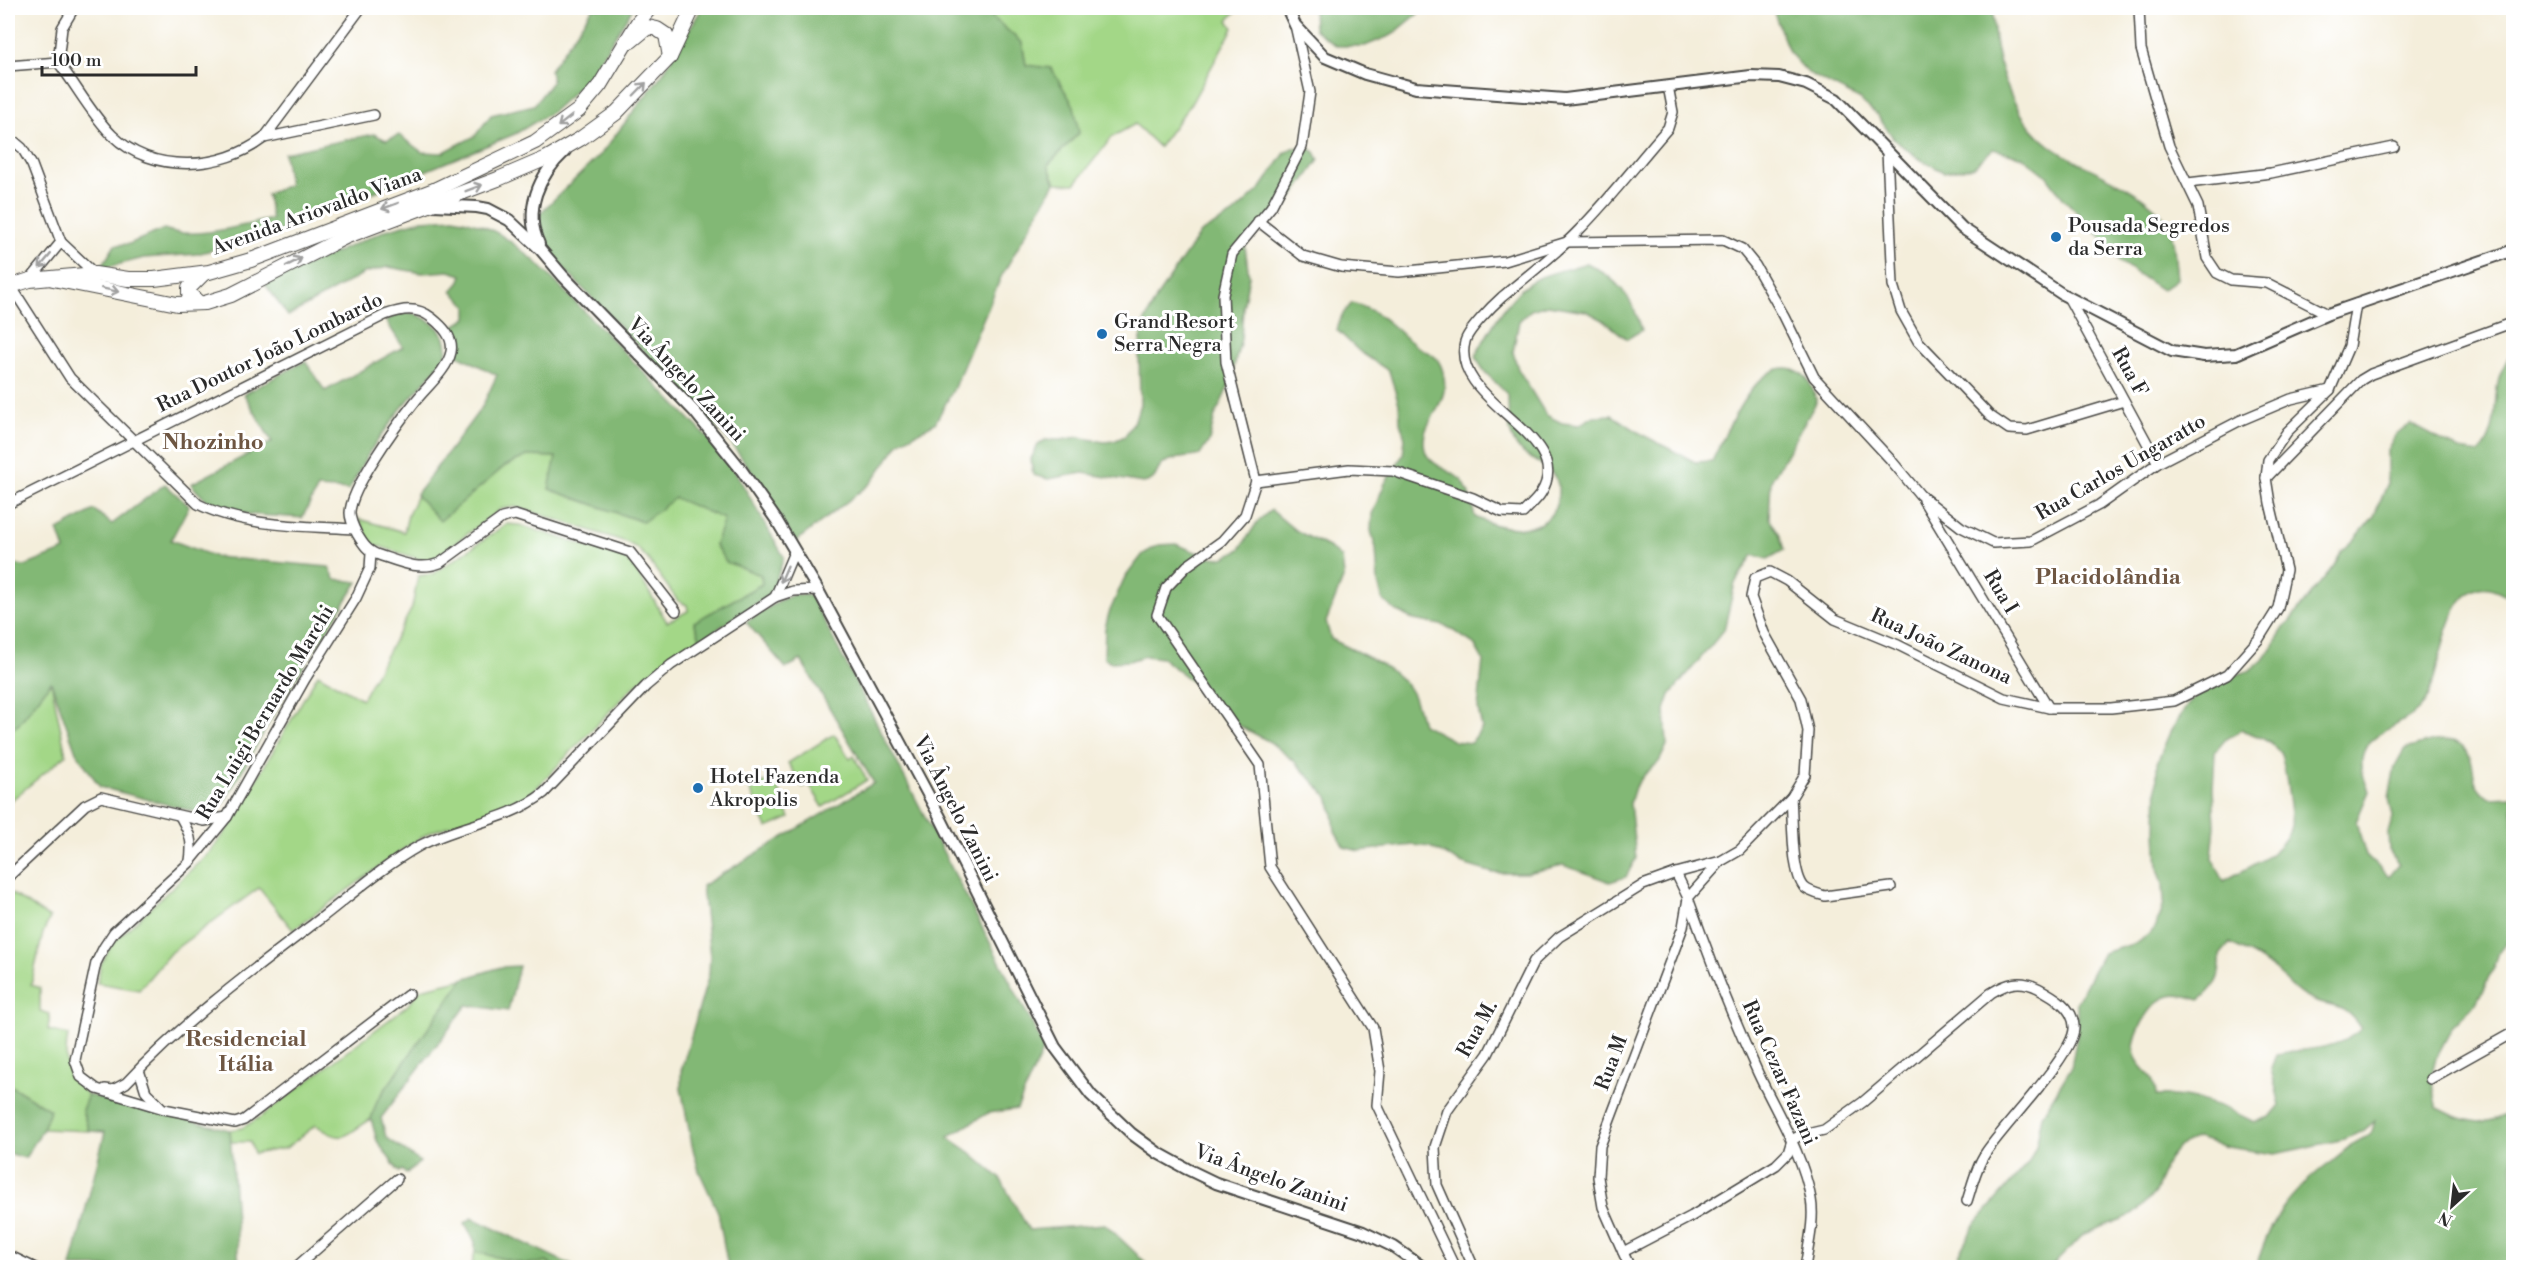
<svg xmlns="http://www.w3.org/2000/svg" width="2521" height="1275" viewBox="0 0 2521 1275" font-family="'Libre Bodoni',serif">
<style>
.green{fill:#a3d787;stroke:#678159;stroke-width:1.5}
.forest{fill:#82b874;stroke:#567250;stroke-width:1.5;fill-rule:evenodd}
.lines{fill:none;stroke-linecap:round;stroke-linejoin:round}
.minor-casing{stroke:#494845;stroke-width:12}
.tertiary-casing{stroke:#494845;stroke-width:14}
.primary-casing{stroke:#494845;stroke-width:16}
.minor{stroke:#fff;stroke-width:9}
.tertiary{stroke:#fff;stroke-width:10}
.primary{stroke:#fff;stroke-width:14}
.oneway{stroke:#a0a0a0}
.poi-dot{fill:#1f6fb2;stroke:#fff;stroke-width:2}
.labels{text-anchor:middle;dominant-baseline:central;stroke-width:6;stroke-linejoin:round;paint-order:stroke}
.street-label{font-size:20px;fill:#2b2b2b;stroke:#fff}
.poi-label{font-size:20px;fill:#2b2b2b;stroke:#fff;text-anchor:start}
.quarter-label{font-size:22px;font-weight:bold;fill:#6e5642;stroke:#fff}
</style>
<rect width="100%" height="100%" fill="#fff"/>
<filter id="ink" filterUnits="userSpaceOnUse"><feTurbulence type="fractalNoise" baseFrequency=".0167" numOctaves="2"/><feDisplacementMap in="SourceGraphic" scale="12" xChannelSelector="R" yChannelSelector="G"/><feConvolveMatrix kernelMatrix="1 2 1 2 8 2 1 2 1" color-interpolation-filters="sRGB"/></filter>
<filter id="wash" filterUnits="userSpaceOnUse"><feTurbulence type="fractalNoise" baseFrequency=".008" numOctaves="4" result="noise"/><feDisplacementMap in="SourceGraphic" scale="24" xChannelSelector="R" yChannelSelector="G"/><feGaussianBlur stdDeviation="1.35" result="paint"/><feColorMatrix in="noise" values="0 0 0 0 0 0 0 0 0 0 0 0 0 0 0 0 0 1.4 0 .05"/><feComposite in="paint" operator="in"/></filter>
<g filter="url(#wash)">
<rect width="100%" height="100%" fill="#f4eedb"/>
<!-- green -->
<g class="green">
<polygon points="982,8 1239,8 1228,20 1233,28 1192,102 1159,147 1135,124 1112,137 1075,184 1056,183 1048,165 1079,133 1026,65 1022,43"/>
<polygon points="527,456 557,457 549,489 642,522 675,497 724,519 715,545 726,562 761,575 762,584 694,622 701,640 650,672 628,692 528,797 510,807 430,832 409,845 293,930 259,888 171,952 139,990 97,983 101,964 112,944 211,851 227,830 318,674 362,699 412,608 418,576 433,574 507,524 520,525 624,558 634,567 667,622 688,611 687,605 678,601 647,558 637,548 626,542 530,511 515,507 501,509 432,560 425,561 375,545 370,542 359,519 404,532 408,515 417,495 440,520 505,466"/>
<polygon points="51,682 66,755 8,803 8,731 18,725"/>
<polygon points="834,734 850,759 854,756 867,780 823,807 809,784 803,787 788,763"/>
<polygon points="774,779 790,818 767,828 750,789"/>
<path d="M 9,892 L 50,918 L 43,933 L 31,985 L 40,988 L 40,1011 L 50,1014 L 48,1030 L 68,1035 C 63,1062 66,1076 88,1095 L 82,1110 L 89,1131 L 43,1129 L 50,1110 L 8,1084 L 8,895 Z"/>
<path d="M 463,979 L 377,1101 L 371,1119 C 344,1136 344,1145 316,1125 L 286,1148 L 254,1154 L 250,1142 L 231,1142 L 230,1130 L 242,1128 L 259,1118 L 407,1006 L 421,989 Z"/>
<polygon points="475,1252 525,1264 547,1262 554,1267 471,1268"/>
</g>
<!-- forest -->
<g class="forest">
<path d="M 593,8 L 633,8 L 588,79 L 552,112 L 515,134 L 272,234 L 197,254 L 144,258 L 100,269 L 115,245 L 129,244 L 164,229 C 193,241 242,225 272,219 L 267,194 L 289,185 L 284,153 L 374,134 L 386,140 L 399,135 L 422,152 L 442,153 L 475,136 L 491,115 L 534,105 L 552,82 L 550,70 Z"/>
<path d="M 702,8 L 982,8 L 1022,43 L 1026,65 L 1051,68 L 1074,106 L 1079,133 L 1048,165 L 1055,183 L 1001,277 L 953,390 L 935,423 L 900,442 L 871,483 L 795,542 L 754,475 L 728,439 L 565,270 C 551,253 539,239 536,217 L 601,154 L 663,73 Z"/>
<polygon points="1313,8 1425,8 1392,35 1365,46 1337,46 1314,29"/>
<path d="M 1772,8 L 1993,8 C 1993,60 2010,118 2055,149 C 2082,167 2113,177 2140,196 C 2149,203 2164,214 2169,225 C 2175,241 2175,262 2177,279 L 2162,290 L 2120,262 L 2103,239 L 2063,198 L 2046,175 L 2023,157 L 1993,149 L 1973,167 L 1944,172 L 1918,158 L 1894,139 L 1877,115 L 1859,99 L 1808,73 L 1789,52 Z"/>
<path d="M 1307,147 L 1315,152 L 1319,160 L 1287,205 L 1264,222 L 1247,238 L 1245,247 L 1249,276 L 1243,308 L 1241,339 L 1230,383 L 1215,416 L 1209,441 L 1200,455 C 1190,458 1175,457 1166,462 C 1153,469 1161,480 1143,483 L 1083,473 L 1048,479 L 1033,475 L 1031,459 L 1038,445 L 1045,440 L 1061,440 L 1078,437 L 1104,442 L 1114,441 L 1125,436 L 1135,420 L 1140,404 L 1139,353 L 1143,325 L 1158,295 L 1200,233 L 1233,214 L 1261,188 L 1285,153 L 1292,148 Z"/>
<path d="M 454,218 C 493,225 509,239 538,264 L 709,439 L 736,473 L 784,557 L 771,594 L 701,640 L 694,622 L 762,584 L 761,575 L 726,562 L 715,545 L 724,519 L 675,498 L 643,522 L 549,489 L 556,457 L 527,456 L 505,466 L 440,521 L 416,495 L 482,407 L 497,375 L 456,354 L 456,337 L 451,328 L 467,318 L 467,306 L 452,291 L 459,283 L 462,275 L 449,271 L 422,273 L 388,267 L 364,273 L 288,316 L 265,284 L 386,230 L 422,220 Z"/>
<path d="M 1587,263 C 1618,279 1632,297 1642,330 L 1627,339 L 1603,320 L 1586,311 L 1548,305 L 1531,310 L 1519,321 L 1513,352 L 1518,369 L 1546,415 L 1562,423 L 1579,425 L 1594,416 L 1612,415 L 1643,435 L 1695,462 L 1712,461 C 1726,434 1755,358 1793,369 C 1808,374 1812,387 1817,401 L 1771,481 L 1769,518 L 1779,533 L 1784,550 L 1768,559 L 1753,555 L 1735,583 L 1724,630 L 1670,695 L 1665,710 L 1667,745 L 1659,762 L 1646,773 L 1635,787 L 1630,803 L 1636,858 L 1626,877 L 1610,882 L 1563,865 L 1527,873 L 1493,873 L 1463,864 L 1430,847 L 1414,845 L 1359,851 L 1344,847 L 1335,831 L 1333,813 L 1328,797 L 1295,762 L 1270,742 L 1221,716 L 1201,689 L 1162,658 L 1145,656 L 1129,661 L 1111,662 L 1104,658 L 1105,628 L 1109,613 L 1124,579 L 1143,554 L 1159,545 L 1176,544 L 1208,557 L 1224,558 L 1240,549 L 1258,521 L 1271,510 L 1295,530 L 1330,548 L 1342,558 L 1344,576 L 1326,622 L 1331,639 C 1354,651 1401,669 1412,693 C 1417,703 1419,714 1422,724 L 1454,741 L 1471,743 L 1482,728 L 1478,709 L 1483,660 L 1474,644 L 1446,626 L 1414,620 L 1395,610 L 1383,600 L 1378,583 L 1376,548 L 1371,531 L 1372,514 L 1385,483 L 1403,455 L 1405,438 L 1400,422 L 1399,404 L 1389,371 L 1360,352 L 1337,330 L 1342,315 L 1352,303 C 1383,312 1390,326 1415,345 C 1421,350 1430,352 1435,357 C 1443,365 1446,380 1444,391 C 1440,413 1419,426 1425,450 C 1430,467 1453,470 1463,482 C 1470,490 1472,507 1475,517 C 1501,530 1547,538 1557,502 C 1558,496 1559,484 1556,479 C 1552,471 1543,465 1536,461 C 1505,446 1509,425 1508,395 L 1485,372 L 1475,357 C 1489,331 1510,291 1538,278 C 1554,272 1571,268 1587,263 Z"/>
<path d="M 413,313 C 433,321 453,334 445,358 L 400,410 L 370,451 L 349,490 L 318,488 L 302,518 C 275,515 241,517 216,506 C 206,501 198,493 191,484 L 272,442 L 244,394 L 305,361 L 325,391 L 403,347 L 386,321 L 398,314 Z"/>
<path d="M 2513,349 L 2513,599 C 2507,596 2500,591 2493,589 C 2448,575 2440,669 2429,695 C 2410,737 2339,724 2369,791 L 2356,822 L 2366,855 L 2389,877 L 2399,865 L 2389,850 L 2388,832 L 2393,817 L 2389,798 L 2395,766 L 2404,750 C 2422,744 2456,730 2468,753 C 2479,773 2466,779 2489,798 L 2513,797 L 2513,934 L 2499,952 L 2494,968 L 2476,1003 L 2453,1026 L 2436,1058 L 2432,1074 L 2433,1091 L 2438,1108 C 2466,1123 2485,1128 2513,1111 L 2513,1267 L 2256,1267 C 2271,1218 2288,1194 2329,1163 C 2345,1151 2352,1142 2371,1135 L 2375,1121 L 2363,1131 L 2345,1139 L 2275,1154 L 2227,1147 L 2197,1138 L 2179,1146 L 2169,1158 L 2155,1192 L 2145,1204 L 2132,1215 L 2084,1234 L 2051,1267 L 1955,1268 L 1958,1255 L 1976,1223 L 2028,1163 L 2036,1147 L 2042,1115 L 2071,1068 L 2077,1036 L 2077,1002 L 2103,953 L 2136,943 L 2151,933 L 2160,917 L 2164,902 L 2163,884 L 2158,868 L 2156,832 L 2157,763 L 2170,732 L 2190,701 L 2203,690 L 2218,680 L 2251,670 L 2264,659 L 2284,628 L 2333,567 L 2342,551 L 2354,540 L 2374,516 L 2387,485 L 2387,450 L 2396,434 L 2411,424 L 2460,450 L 2480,453 C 2501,427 2491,404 2500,375 C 2503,366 2509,357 2513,349 ZM 2241,730 C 2256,735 2270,740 2280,753 C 2284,759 2293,817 2291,826 C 2290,831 2285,839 2282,843 C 2267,861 2244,869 2224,881 L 2212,858 L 2215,825 L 2213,789 L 2215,752 L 2225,740 ZM 2230,943 C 2245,951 2261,959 2275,970 C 2284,978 2291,988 2302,995 C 2329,1012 2341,997 2361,1029 C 2337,1051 2306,1048 2276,1054 L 2271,1069 L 2280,1105 L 2270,1117 L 2254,1122 C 2222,1105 2193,1094 2156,1096 C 2155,1073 2140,1070 2135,1055 C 2130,1038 2150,1003 2167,997 C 2177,993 2190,997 2200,1000 C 2217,985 2221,978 2220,955 Z"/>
<polygon points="165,484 189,506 171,540 216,557 329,567 335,579 358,582 281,702 225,801 217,810 204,814 100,787 76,752 51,682 18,725 8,731 8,564 25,566 65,550 58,530 94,510 112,524"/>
<polygon points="795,594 811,596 1044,1047 1017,1109 988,1113 948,1137 970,1152 1000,1178 1029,1230 1105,1224 1145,1262 1130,1268 728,1267 718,1212 699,1171 692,1145 681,1088 681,1071 709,974 710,956 702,886 874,783 801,660 786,668 746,622 779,601"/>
<polygon points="519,966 508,1011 467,1005 381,1118 386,1137 420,1162 406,1174 402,1170 399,1172 377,1141 371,1119 377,1101 463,979 501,967"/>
<polygon points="8,1084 50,1110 43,1129 25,1158 8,1153"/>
<polygon points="88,1095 230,1130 239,1267 71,1267 105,1132 89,1131 82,1110"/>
<polygon points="472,1218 575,1267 554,1267 547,1262 525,1264 475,1252 475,1242 465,1223"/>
</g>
</g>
<g filter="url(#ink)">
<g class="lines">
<!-- minor casing -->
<g class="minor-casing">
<g id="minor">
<polyline points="2139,8 2141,49 2169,146 2198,206 2207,258 2217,273 2231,280 2267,283 2328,314"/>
<polyline points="1295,25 1310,92 1302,147 1271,207 1232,254 1223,295 1226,362 1256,481 1245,515 1222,541 1187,566 1166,588 1157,615 1260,765 1270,867 1373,1028 1380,1071 1377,1105 1455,1268"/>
<path d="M 58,62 C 76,85 91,114 112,135 C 153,175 222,170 264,138 L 361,8"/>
<polyline points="58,62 62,28 74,8"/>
<polyline points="8,66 58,62"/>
<polyline points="8,136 22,148 32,165 61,242 95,274"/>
<polyline points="264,138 374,115"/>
<polyline points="1887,151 1893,285 1901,311 1918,341 1990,416 2009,429 2027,430 2124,401"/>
<polyline points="2188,183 2271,173 2394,147"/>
<polyline points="1258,221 1303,256 1341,267 1399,272 1505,261 1567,242 1723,240 1742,249 1755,265 1784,316 1814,377 1890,459 1920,495 1961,527 1993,543 2031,541 2099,505 2158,463 2239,421 2291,399 2330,390"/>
<polyline points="30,280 61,242"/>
<path d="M 11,286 L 70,378 L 198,504 C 243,527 304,526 354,529"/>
<polyline points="2068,297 2158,463"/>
<polyline points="2266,478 2361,380 2371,374 2514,322"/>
<path d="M 1256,481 L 1349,469 L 1393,471 L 1473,498 L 1502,512 L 1523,513 C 1529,506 1537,500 1541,493 C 1578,435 1449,402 1465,342 C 1467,331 1493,305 1502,297 C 1528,275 1555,255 1578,231 C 1610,199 1638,162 1668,128 L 1673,112 L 1668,86"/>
<polyline points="1923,500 2049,708"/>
<path d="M 8,504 L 385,315 C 402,309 417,306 432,318 C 442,326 454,337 451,352 C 447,371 425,388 414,403 C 398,423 350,489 350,513 C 350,519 354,528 357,534 C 363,544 368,552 379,555 C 400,562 419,571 440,563 L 502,518 L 515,515 L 630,552 L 676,611"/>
<polyline points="371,553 370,568 356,598 305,679 227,817 190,862 114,932 104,947 96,963 75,1060 81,1077 97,1089 164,1109 235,1123 244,1120 409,994"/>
<polyline points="775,597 794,552"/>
<path d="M 1791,798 C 1793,818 1791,872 1804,887 C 1809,892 1818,894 1825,896 L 1891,887"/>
<path d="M 180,816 C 190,834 193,840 190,861"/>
<path d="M 1721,861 L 1688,898 C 1709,957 1732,1016 1758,1073 C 1777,1114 1803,1154 1811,1199 C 1815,1220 1808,1246 1805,1268"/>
<polyline points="8,877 85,805 101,797 204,821 227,817"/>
<polyline points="139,1070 146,1092 161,1107"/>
<polyline points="2430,1079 2514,1032"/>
<path d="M 105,1089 L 113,1090 L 126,1083 C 183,1022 250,972 316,922 C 350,896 382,867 419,846 C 459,824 507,822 544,793 L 646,686 L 671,665 L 775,597 L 793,591 L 818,590"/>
<path d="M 1623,1252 L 1692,1216 L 1776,1165 L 1788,1153 L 1792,1140 L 1799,1136 L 1824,1130 L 1863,1102 L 1991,993 C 2007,983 2020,979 2038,988 C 2053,996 2073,1007 2074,1026 C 2077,1052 2001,1128 1985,1154 C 1976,1167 1972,1186 1967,1201"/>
<polyline points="8,1255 35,1268"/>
<polyline points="295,1268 397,1179"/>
<polyline points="1474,1268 1437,1185 1435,1147 1447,1111 1488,1054 1534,961 1559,937 1643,885 1676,873 1721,861 1740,850 1791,798 1805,775 1808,731 1801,699 1764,633 1751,597 1755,578 1770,572 1787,581 1835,619 1898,645 2004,698 2049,708 2111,708 2174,701 2227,675 2258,640 2278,608 2286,570 2270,503 2266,478 2268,460 2287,432 2330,390 2349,346 2356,304"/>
<polyline points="1630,1268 1603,1207 1598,1177 1600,1146 1683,927 1688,898 1676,873"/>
</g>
</g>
<!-- tertiary casing -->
<g class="tertiary-casing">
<g id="tertiary">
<polyline points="1287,8 1295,25 1325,57 1365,74 1416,88 1565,99 1751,76 1779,77 1806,84 1836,99 1962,228 2062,294 2172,351 2204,356 2236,354 2328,314 2514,250"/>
<polyline points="434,205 477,207 488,209 509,220 541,250 563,276 695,412 740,468 777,521 818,590 939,815 1055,1047 1091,1095 1132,1134 1158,1153 1187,1169 1216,1183 1363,1232 1394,1247 1424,1268"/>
<path d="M 539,244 C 523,210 539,175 565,151"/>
</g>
</g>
<!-- primary casing -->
<g class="primary-casing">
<g id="primary">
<polyline points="631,41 648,27 657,29 666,35 670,57"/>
<polyline points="53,279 177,304 205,303 231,295 345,237 498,179 547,158 580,139 616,113 670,57 693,8"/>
<polyline points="8,287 30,280 95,274 128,279 154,279 209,272 251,260 434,190 535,142 579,110 600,85 638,22 650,8"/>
<polyline points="199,303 189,294 189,288 204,273"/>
</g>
</g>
<!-- minor -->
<use href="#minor" class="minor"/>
<!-- tertiary -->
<use href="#tertiary" class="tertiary"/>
<!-- primary -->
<use href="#primary" class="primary"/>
</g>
<!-- one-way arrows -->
<defs><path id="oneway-shaft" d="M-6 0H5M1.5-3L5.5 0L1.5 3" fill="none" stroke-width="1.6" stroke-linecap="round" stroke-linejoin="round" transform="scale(1.5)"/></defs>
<g class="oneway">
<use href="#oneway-shaft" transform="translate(640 89) rotate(-46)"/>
<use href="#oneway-shaft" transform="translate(565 121) rotate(142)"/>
<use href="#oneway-shaft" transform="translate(474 188) rotate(-21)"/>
<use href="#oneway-shaft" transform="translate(390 206) rotate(160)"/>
<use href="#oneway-shaft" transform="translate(45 261) rotate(130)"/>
<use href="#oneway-shaft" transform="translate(294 262) rotate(-27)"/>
<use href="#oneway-shaft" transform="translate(110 290) rotate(12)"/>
<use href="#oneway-shaft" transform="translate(784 574) rotate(113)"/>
</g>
</g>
<!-- markers -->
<g class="poi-dot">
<circle cx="2056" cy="237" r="6"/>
<circle cx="1102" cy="334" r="6"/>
<circle cx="698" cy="788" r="6"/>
</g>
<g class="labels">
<!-- street labels -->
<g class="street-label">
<text transform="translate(317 212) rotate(-20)">Avenida Ariovaldo Viana</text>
<text transform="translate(270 353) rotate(-26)">Rua Doutor João Lombardo</text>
<text transform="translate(2129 372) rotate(61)">Rua F</text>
<text transform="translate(686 380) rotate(47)">Via Ângelo Zanini</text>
<text transform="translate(2121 468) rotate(-30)">Rua Carlos Ungaratto</text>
<text transform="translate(2000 592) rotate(59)">Rua I</text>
<text transform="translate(1941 647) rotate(25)">Rua João Zanona</text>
<text transform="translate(266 713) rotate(-59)">Rua Luigi Bernardo Marchi</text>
<text transform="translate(955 809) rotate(63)">Via Ângelo Zanini</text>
<text transform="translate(1478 1029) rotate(-61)">Rua M.</text>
<text transform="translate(1612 1063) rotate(-69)">Rua M</text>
<text transform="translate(1779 1073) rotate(66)">Rua Cezar Fazani</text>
<text transform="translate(1271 1179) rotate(20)">Via Ângelo Zanini</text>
</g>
<!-- poi labels -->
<g class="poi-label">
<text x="2068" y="226">Pousada Segredos<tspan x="2068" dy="23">da Serra</tspan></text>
<text x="1114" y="322">Grand Resort<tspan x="1114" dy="23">Serra Negra</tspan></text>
<text x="710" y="777">Hotel Fazenda<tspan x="710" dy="23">Akropolis</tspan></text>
</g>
<!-- quarter labels -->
<g class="quarter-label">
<text x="213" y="442">Nhozinho</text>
<text x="2108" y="577">Placidolândia</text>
<text x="246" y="1039">Residencial<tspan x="246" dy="25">Itália</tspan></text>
</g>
</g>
<!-- margin -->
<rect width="2521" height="1275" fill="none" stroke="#fff" stroke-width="30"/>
<!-- north arrow -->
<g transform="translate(2452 1206) rotate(207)" stroke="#ffffff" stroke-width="4.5" paint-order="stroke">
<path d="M0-4.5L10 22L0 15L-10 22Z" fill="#2b2b2b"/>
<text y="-9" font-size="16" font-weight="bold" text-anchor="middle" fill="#2b2b2b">N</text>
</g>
<!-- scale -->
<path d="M42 66v9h154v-9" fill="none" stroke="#2b2b2b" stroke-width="3"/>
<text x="51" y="66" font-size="18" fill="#2b2b2b" stroke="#ffffff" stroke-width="4.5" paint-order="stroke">100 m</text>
</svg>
